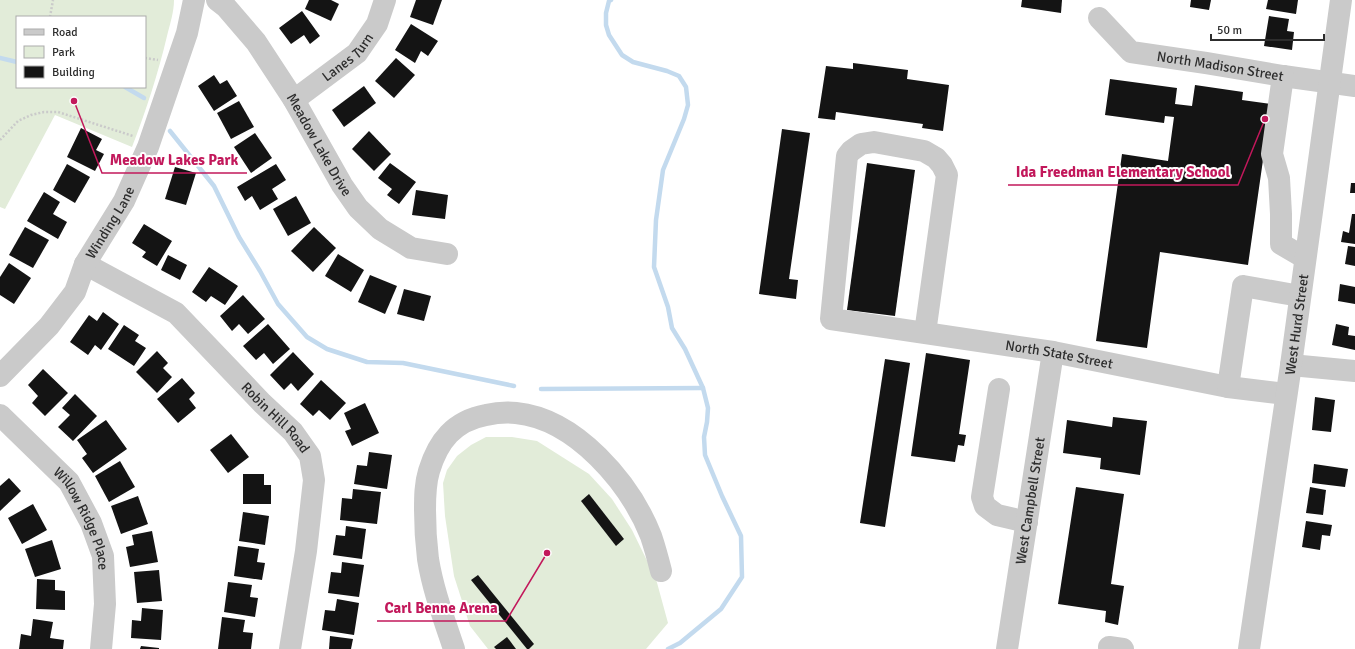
<svg xmlns="http://www.w3.org/2000/svg" width="1355" height="649" viewBox="0 0 1355 649" font-family="Signika,sans-serif">
<style>
.green{fill:#e2ecd9;fill-rule:evenodd}
.lines{fill:none;stroke-linecap:round;stroke-linejoin:round}
.stream{stroke:#c3daee;stroke-width:4.5}
.building{fill:#141414}
.path{stroke:#cacaca;stroke-width:2.5;stroke-dasharray:2 2;stroke-linecap:butt}
.minor{stroke:#cacaca;stroke-width:22}
.labels{text-anchor:middle;dominant-baseline:central;stroke-width:4;stroke-linejoin:round;paint-order:stroke}
.street-label{font-size:14px;fill:#2d2d2d;stroke:#fff}
.leader{fill:none;stroke:#c2185b;stroke-width:1.5}
.callout-dot{fill:#c2185b;stroke:#fff;stroke-width:1.5}
.callout-label{font-size:15px;text-anchor:middle;font-weight:bold;fill:#c2185b;stroke:#fff;stroke-width:4;stroke-linejoin:round;paint-order:stroke}
</style>
<rect width="100%" height="100%" fill="#fff"/>
<!-- green -->
<g class="green">
<path d="M 0,0 L 174,0 C 174,12 170,24 167,36 C 158,74 146,111 132,147 L 55,115 L 5,209 L 0,207 ZM 17,17 L 145,17 L 145,87 L 17,87 Z"/>
<polygon points="486,437 512,437 537,441 589,474 612,499 632,530 656,579 668,623 646,649 488,649 470,626 454,576 445,516 443,483 447,470 457,456 471,445"/>
</g>
<g class="lines">
<!-- stream -->
<g class="stream">
<polyline points="611,0 609,1 606,13 606,25 609,35 622,55 633,62 667,71 679,76 686,87 688,105 684,119 663,170 656,220 654,267 668,307 672,328 685,349 703,388 708,408 707,422 704,437 705,455 722,496 741,536 742,577 721,609 680,643 668,649"/>
<polyline points="0,58 17,62"/>
<polyline points="125,87 144,98"/>
<polyline points="170,131 214,186 239,237 260,271 278,304 307,337 327,349 367,362 403,363 514,386"/>
<polyline points="541,389 703,388"/>
</g>
</g>
<!-- building -->
<g class="building">
<polygon points="309,0 331,0 339,4 331,21 305,9"/>
<polygon points="416,0 442,0 433,25 410,17"/>
<polygon points="1022,0 1062,0 1061,13 1021,7"/>
<polygon points="1191,0 1211,0 1209,10 1190,7"/>
<polygon points="1268,0 1298,0 1296,14 1266,9"/>
<polygon points="302,11 320,36 310,44 304,35 291,44 279,28"/>
<polygon points="1269,16 1289,19 1287,31 1294,32 1292,50 1264,46"/>
<polygon points="411,24 438,41 428,56 421,51 415,63 395,50"/>
<polygon points="396,58 415,75 394,98 375,81"/>
<polygon points="853,63 908,70 907,79 949,85 943,131 922,128 923,124 836,112 835,120 818,118 826,66 853,69"/>
<polygon points="214,75 220,84 227,80 237,96 214,111 198,86"/>
<polygon points="1110,79 1177,88 1175,104 1192,106 1195,85 1243,92 1242,100 1271,104 1248,265 1160,252 1147,348 1096,341 1122,154 1168,161 1174,117 1165,116 1164,123 1105,115"/>
<polygon points="364,86 376,103 344,127 332,110"/>
<polygon points="239,101 254,127 231,139 217,113"/>
<polygon points="81,128 102,139 96,150 104,154 95,171 67,157"/>
<polygon points="782,129 810,133 789,279 798,280 796,299 759,294"/>
<polygon points="369,131 391,154 374,171 352,149"/>
<polygon points="255,133 272,158 251,173 234,147"/>
<polygon points="390,163 416,182 399,204 387,195 392,189 378,178"/>
<polygon points="867,163 915,170 895,316 847,310"/>
<polygon points="67,164 90,177 75,203 53,190"/>
<polygon points="276,164 286,180 272,189 278,199 260,210 252,196 245,201 237,187"/>
<polygon points="175,167 196,173 186,205 165,199"/>
<polygon points="1351,183 1355,183 1355,193 1350,193"/>
<polygon points="416,190 448,195 445,219 412,215"/>
<polygon points="44,192 60,202 53,214 67,222 58,239 27,221"/>
<polygon points="296,196 311,223 288,236 273,209"/>
<polygon points="1352,214 1355,214 1355,244 1341,242 1343,231 1349,233"/>
<polygon points="144,224 172,241 157,266 142,257 146,252 132,243"/>
<polygon points="25,227 49,240 33,268 9,255"/>
<polygon points="314,227 336,248 313,272 291,251"/>
<polygon points="1348,246 1355,247 1355,266 1345,264"/>
<polygon points="338,254 364,270 351,292 325,276"/>
<polygon points="168,255 187,265 180,280 161,270"/>
<polygon points="9,263 31,278 14,304 0,295 0,277"/>
<polygon points="209,267 238,286 225,305 211,296 206,302 192,292"/>
<polygon points="370,275 397,286 385,314 358,302"/>
<polygon points="1340,284 1355,287 1355,304 1338,301"/>
<polygon points="404,289 431,296 424,321 397,314"/>
<polygon points="243,295 265,319 248,334 239,324 232,331 220,316"/>
<polygon points="103,312 119,324 101,350 95,345 88,355 70,342 89,315 97,321"/>
<polygon points="268,324 290,349 273,364 264,353 256,360 243,346"/>
<polygon points="1336,324 1349,327 1348,335 1355,336 1355,350 1332,345"/>
<polygon points="124,325 139,335 135,341 146,348 134,366 108,349"/>
<polygon points="157,351 168,363 163,368 172,377 157,393 136,372"/>
<polygon points="293,352 314,374 298,391 291,383 284,390 270,375"/>
<polygon points="926,353 970,360 959,434 966,435 964,446 958,445 955,462 911,456"/>
<polygon points="885,359 910,363 885,527 860,523"/>
<polygon points="43,369 68,393 45,416 32,403 38,396 28,385"/>
<polygon points="182,378 195,393 189,399 196,408 178,423 157,399"/>
<polygon points="321,380 346,403 330,420 319,410 313,416 300,404"/>
<polygon points="75,394 97,416 73,441 58,427 70,415 62,408"/>
<polygon points="1315,397 1335,400 1331,432 1312,430"/>
<polygon points="365,403 379,433 352,446 345,431 351,429 344,413"/>
<polygon points="1113,417 1147,421 1140,475 1100,469 1101,458 1063,453 1067,420 1112,427"/>
<polygon points="106,420 127,449 93,473 82,458 87,454 77,440"/>
<polygon points="231,434 249,457 228,473 210,450"/>
<polygon points="369,452 392,455 387,489 354,484 357,465 367,466"/>
<polygon points="120,461 135,487 109,502 95,476"/>
<polygon points="1314,464 1348,469 1345,487 1312,483"/>
<polygon points="243,474 264,474 264,485 271,485 271,504 243,504"/>
<polygon points="9,478 21,491 0,511 0,486"/>
<polygon points="1076,487 1124,494 1111,584 1124,586 1118,625 1105,622 1106,611 1058,604"/>
<polygon points="1310,487 1326,490 1323,515 1306,513"/>
<polygon points="353,489 381,492 377,524 340,520 342,498 352,499"/>
<polygon points="589,494 624,539 616,546 581,501"/>
<polygon points="138,496 148,524 121,534 111,506"/>
<polygon points="33,504 47,530 22,544 8,518"/>
<polygon points="243,512 269,516 265,545 239,541"/>
<polygon points="1306,521 1332,525 1330,536 1322,535 1320,550 1302,547"/>
<polygon points="346,526 366,529 362,559 333,555 336,535 345,536"/>
<polygon points="152,531 158,562 130,567 126,547 134,545 132,535"/>
<polygon points="52,540 61,569 35,577 25,549"/>
<polygon points="238,546 259,549 257,562 265,563 262,580 234,576"/>
<polygon points="342,562 364,565 359,597 328,593 331,572 341,573"/>
<polygon points="159,570 162,601 137,603 134,572"/>
<polygon points="478,575 534,644 529,649 527,649 471,580"/>
<polygon points="37,579 55,580 55,590 65,591 65,610 36,609"/>
<polygon points="228,582 252,585 250,597 258,598 255,617 224,612"/>
<polygon points="337,599 359,603 354,635 322,630 325,610 335,611"/>
<polygon points="142,608 163,610 161,640 131,638 132,620 141,621"/>
<polygon points="222,617 245,620 243,632 253,633 251,649 218,649"/>
<polygon points="33,619 53,622 50,638 64,640 63,649 19,649 21,634 31,636"/>
<polygon points="330,636 353,639 351,649 329,649"/>
<polygon points="507,637 516,649 496,649 494,647"/>
<polygon points="141,646 159,648 159,649 140,649"/>
</g>
<g class="lines">
<!-- path -->
<g class="path">
<polyline points="50,17 53,0"/>
<polyline points="145,58 158,60"/>
<polyline points="0,140 18,121 31,115 44,112 58,112 133,136"/>
</g>
<!-- minor -->
<g class="minor">
<path id="s1" d="M 217,0 L 226,7 L 256,42 L 294,100 L 342,185 L 358,208 L 380,229 L 411,248 L 447,254"/>
<path id="s2" d="M 1099,18 L 1131,52 L 1206,63 L 1283,76 L 1355,86"/>
<polyline points="1283,76 1272,154 1279,178 1281,214 1281,244 1305,258"/>
<path id="s3" d="M 294,100 L 357,53 L 377,24 L 385,0"/>
<path id="s4" d="M 85,264 L 176,313 L 262,403 L 293,432 L 310,456 L 314,480 L 306,551 L 290,649"/>
<path id="s5" d="M 925,333 L 947,175 L 942,165 L 936,158 L 924,151 L 874,142 L 861,144 L 851,151 L 847,156 L 831,319 L 1053,352 L 1228,387 L 1286,394"/>
<polyline points="1291,365 1355,371"/>
<path id="s6" d="M 0,376 L 49,326 L 75,292 L 85,264 L 124,201 L 148,147 L 187,33 L 194,0"/>
<polyline points="1228,387 1243,286 1300,296"/>
<polyline points="999,389 982,497 985,506 997,515 1027,522"/>
<path id="s7" d="M 0,415 L 69,482 L 91,523 L 103,556 L 105,604 L 101,649"/>
<polyline points="1109,647 1123,649"/>
<path d="M 454,649 C 444,619 433,590 428,559 C 426,543 425,526 425,510 C 425,497 425,484 429,471 C 438,441 454,421 486,415 C 495,413 506,412 516,413 C 576,419 630,483 651,536 C 655,548 658,559 661,571"/>
<path id="s8" d="M 1007,649 L 1053,352"/>
<path id="s9" d="M 1249,649 L 1291,365 L 1341,0"/>
</g>
</g>
<g class="labels">
<!-- street labels -->
<g class="street-label">
<text stroke="none"><textPath href="#s3" startOffset="69">Lanes Turn</textPath></text>
<text stroke="none"><textPath href="#s2" startOffset="137">North Madison Street</textPath></text>
<text stroke="none"><textPath href="#s1" startOffset="178">Meadow Lake Drive</textPath></text>
<text stroke="none"><textPath href="#s6" startOffset="191">Winding Lane</textPath></text>
<text stroke="none"><textPath href="#s9" startOffset="328">West Hurd Street</textPath></text>
<text stroke="none"><textPath href="#s5" startOffset="671">North State Street</textPath></text>
<text stroke="none"><textPath href="#s4" startOffset="248">Robin Hill Road</textPath></text>
<text stroke="none"><textPath href="#s8" startOffset="150">West Campbell Street</textPath></text>
<text stroke="none"><textPath href="#s7" startOffset="135">Willow Ridge Place</textPath></text>
</g>
</g>
<!-- callouts -->
<path class="leader" d="M74 101L102 173H247M1265 119L1238 185H1008M547 553L506 621H377"/>
<g class="callout-dot">
<circle cx="74" cy="101" r="4"/>
<circle cx="1265" cy="119" r="4"/>
<circle cx="547" cy="553" r="4"/>
</g>
<g class="callout-label">
<text x="174" y="165">Meadow Lakes Park</text>
<text x="1123" y="177">Ida Freedman Elementary School</text>
<text x="441" y="613">Carl Benne Arena</text>
</g>
<!-- legend -->
<rect x="16" y="16" width="130" height="72" fill="#ffffff" stroke="#ababab"/>
<rect x="24" y="29" width="20" height="6" fill="#cacaca" stroke="#ababab"/>
<text x="52" y="36" font-size="12" fill="#2d2d2d">Road</text>
<rect x="24" y="46" width="20" height="12" fill="#e2ecd9" stroke="#ababab"/>
<text x="52" y="56" font-size="12" fill="#2d2d2d">Park</text>
<rect x="24" y="66" width="20" height="12" fill="#141414" stroke="#ababab"/>
<text x="52" y="76" font-size="12" fill="#2d2d2d">Building</text>
<!-- scale -->
<path d="M1211 34v6h113v-6" fill="none" stroke="#2d2d2d" stroke-width="2"/>
<text x="1217" y="34" font-size="12" fill="#2d2d2d" stroke="#ffffff" stroke-width="3" paint-order="stroke">50 m</text>
</svg>
